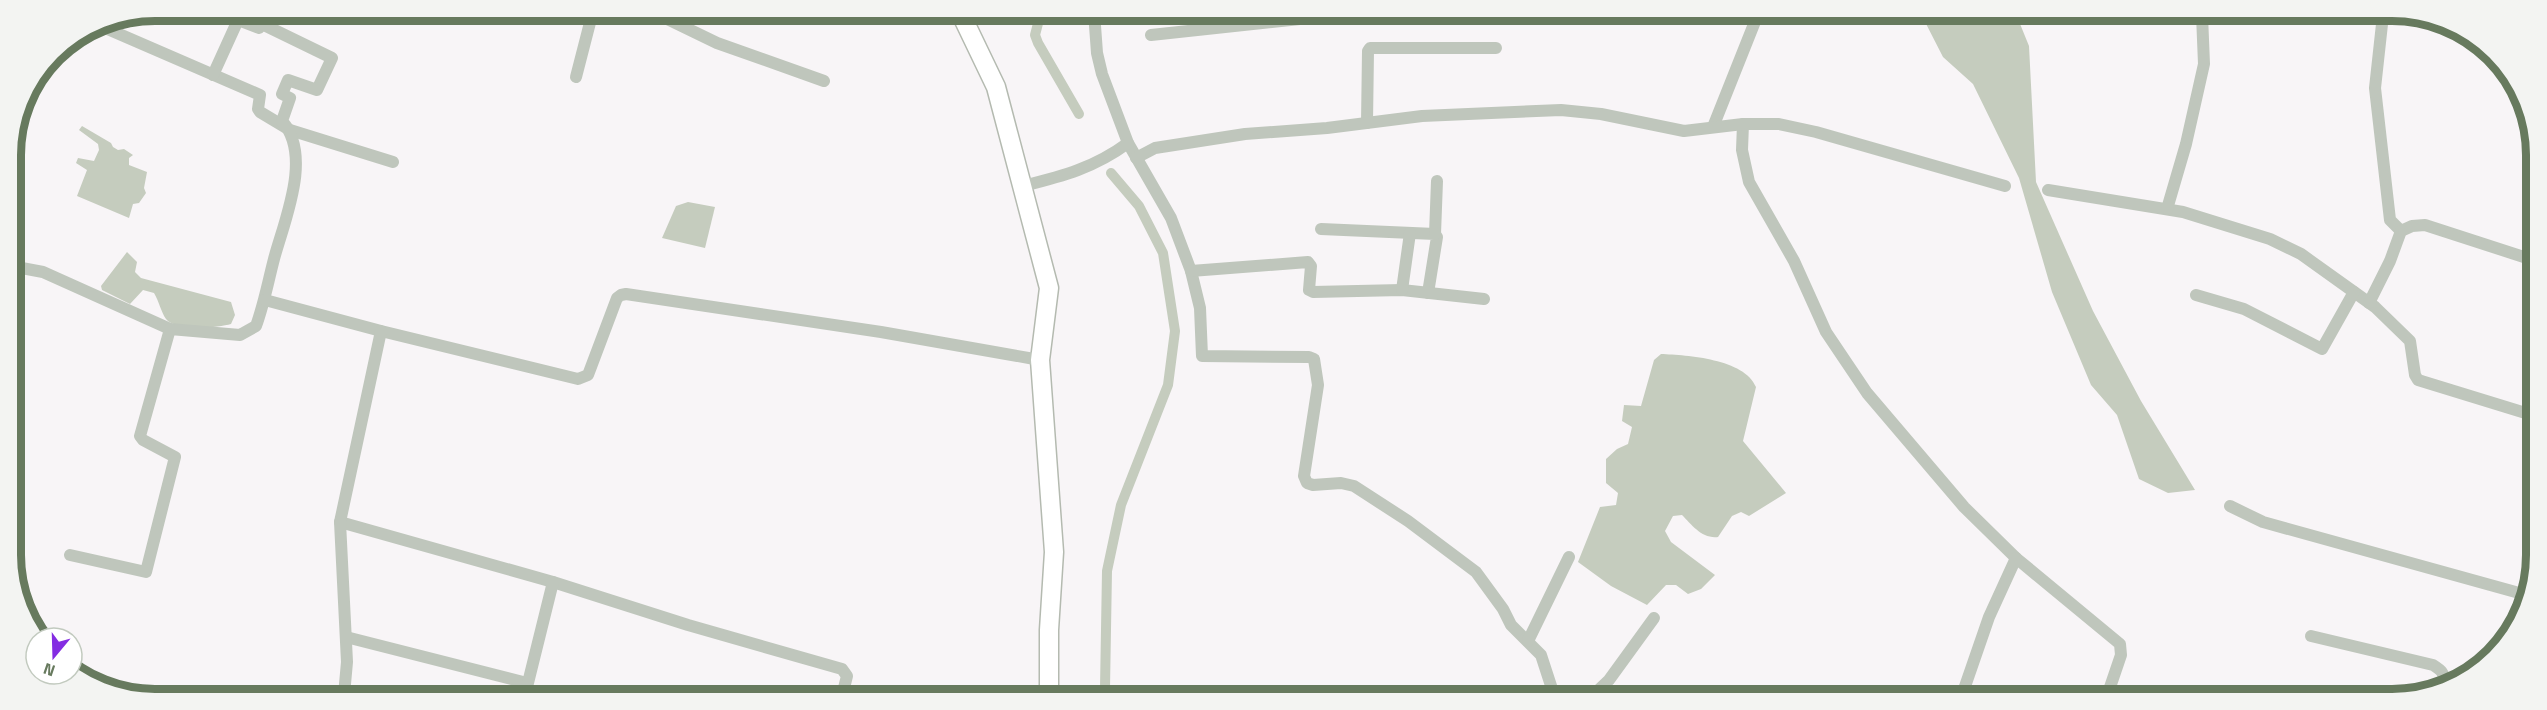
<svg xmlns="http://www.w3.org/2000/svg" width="2547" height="710" viewBox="0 0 2547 710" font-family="'Titillium Web',sans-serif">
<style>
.water{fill:#c5ccbe}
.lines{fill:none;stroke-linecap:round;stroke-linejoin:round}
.canal{stroke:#c5ccbe;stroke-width:10}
.primary-casing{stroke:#b4bab0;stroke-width:21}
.street{stroke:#bfc6bc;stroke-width:12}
.primary{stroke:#fff;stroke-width:18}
.rim{fill:none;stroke:#677a5e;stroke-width:8}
</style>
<rect width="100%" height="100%" fill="#f8f5f7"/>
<!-- water -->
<g class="water">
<polygon points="1921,14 2016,14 2029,46 2036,182 2093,311 2141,401 2195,490 2168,493 2139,479 2117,415 2091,385 2052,292 2019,178 1973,84 1943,57"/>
<polygon points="82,126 111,143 113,147 118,150 124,149 133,155 129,158 129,165 147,172 144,188 146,193 139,203 133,204 129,218 77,196 87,170 76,163 78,158 94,161 99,150 98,144 79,130"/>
<polygon points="688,202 715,207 705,248 662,238 676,206"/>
<path d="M 127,252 L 137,262 L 135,272 L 141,278 L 231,302 L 235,315 L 231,324 C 217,328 175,331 166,319 C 161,312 159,301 154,293 L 143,290 L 130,304 L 102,290 L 101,286 Z"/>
<path d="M 1661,354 C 1687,355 1745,359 1756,387 L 1743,441 L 1786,493 L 1749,516 L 1741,512 L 1732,516 L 1718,537 C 1702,539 1692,525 1682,515 L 1673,516 L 1665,531 L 1671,542 L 1715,575 L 1701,589 L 1688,594 L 1676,585 L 1666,585 L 1647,605 L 1611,586 L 1578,562 L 1600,507 L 1616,505 L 1618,493 L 1606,483 L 1606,459 L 1617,449 L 1628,444 L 1632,427 L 1622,421 L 1624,405 L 1641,406 L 1654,360 Z"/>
</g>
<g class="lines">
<!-- canal -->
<g class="canal">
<polyline points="1041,12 1035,35 1038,43 1079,114"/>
<polyline points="1105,688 1107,571 1121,505 1168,385 1175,331 1163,253 1139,206 1111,173"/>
</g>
<!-- primary casing -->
<g class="primary-casing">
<polyline id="primary" points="960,12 996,87 1049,288 1040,360 1054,552 1049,630 1049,697"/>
</g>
<!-- street -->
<g class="street">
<polyline points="215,11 238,20"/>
<polyline points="653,12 717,43 824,81"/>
<polyline points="1094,12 1097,53 1102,74 1128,143 1171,218 1191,271 1200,308 1202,356 1309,357 1314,359 1318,385 1304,476 1307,483 1313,485 1341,483 1354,486 1408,521 1476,572 1503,609 1511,625 1541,655 1555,698"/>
<polyline points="2383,15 2375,88 2390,220 2401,231"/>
<polyline points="96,24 260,95 258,109 260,112 290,130 393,162"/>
<polyline points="1151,35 1328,16 1372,13"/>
<polyline points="213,75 238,20 259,28 270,11"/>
<polyline points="576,77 593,11"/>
<polyline points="19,112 51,55"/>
<polyline points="1367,123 1368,51 1370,48 1496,48"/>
<polyline points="1743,124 1742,150 1749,182 1794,261 1826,332 1867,393 1964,507 2016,558 2120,644 2121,655 2106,699"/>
<polyline points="1713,127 1758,14"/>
<polyline points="1136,158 1155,148 1245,134 1327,128 1422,116 1561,110 1601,114 1684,131 1743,124 1779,124 1816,132 2005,186"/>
<path d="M 1023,186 C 1063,176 1094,168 1128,143"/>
<polyline points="2048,190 2183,212 2270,239 2301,254 2375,307 2410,341 2415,375 2418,380 2532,415"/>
<polyline points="2167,209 2186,144 2204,64 2202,15"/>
<polyline points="1321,229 1435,234 1437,237 1428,293"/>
<polyline points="1435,234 1437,181"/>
<path d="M 11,266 L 43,272 L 170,329 L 240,335 L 256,326 C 264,304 268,282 274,259 C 284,221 313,156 282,121 L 290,98 L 282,94 L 288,80 L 317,90 L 332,58 L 262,24"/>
<polyline points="1191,271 1308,262 1311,266 1309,290 1313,292 1402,290 1484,299"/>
<polyline points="1402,290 1410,233"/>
<polyline points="2196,295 2244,309 2322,349 2354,292"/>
<polyline points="265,300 381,331 578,379 588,375 617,298 621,295 626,294 881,332 1040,360"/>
<polyline points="2369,303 2390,261 2401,231 2412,226 2425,225 2533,260"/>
<polyline points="2230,506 2263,522 2530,596"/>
<polyline points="340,522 553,582 688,625 842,669 847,676 842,696"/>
<polyline points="70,555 146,572 175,457 143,440 140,436 170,329"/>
<path d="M 2311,636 L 2433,665 C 2441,670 2445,673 2444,683"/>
<polyline points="346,637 527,683"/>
<polyline points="1528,641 1569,557"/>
<polyline points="344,695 347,662 340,522 381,331"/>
<polyline points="525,695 553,582"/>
<polyline points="1590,698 1609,680 1654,618"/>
<polyline points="1961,698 1989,617 2016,558"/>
</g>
<!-- primary -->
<use href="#primary" class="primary"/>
</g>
<!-- crop -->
<path d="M0 0H2547V710H0ZM155 21H2392A134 134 0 0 1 2526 155V555A134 134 0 0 1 2392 689H155A134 134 0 0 1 21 555V155A134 134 0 0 1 155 21Z" fill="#f3f4f2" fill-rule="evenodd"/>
<path class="rim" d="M155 21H2392A134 134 0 0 1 2526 155V555A134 134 0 0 1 2392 689H155A134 134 0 0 1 21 555V155A134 134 0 0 1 155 21Z"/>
<!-- north arrow -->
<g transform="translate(54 656) rotate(199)"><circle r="28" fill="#ffffff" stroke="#c2cabf" stroke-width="1.5"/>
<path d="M0-4.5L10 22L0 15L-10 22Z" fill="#842ce2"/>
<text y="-9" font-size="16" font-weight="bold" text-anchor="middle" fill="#677a5e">N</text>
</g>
</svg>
